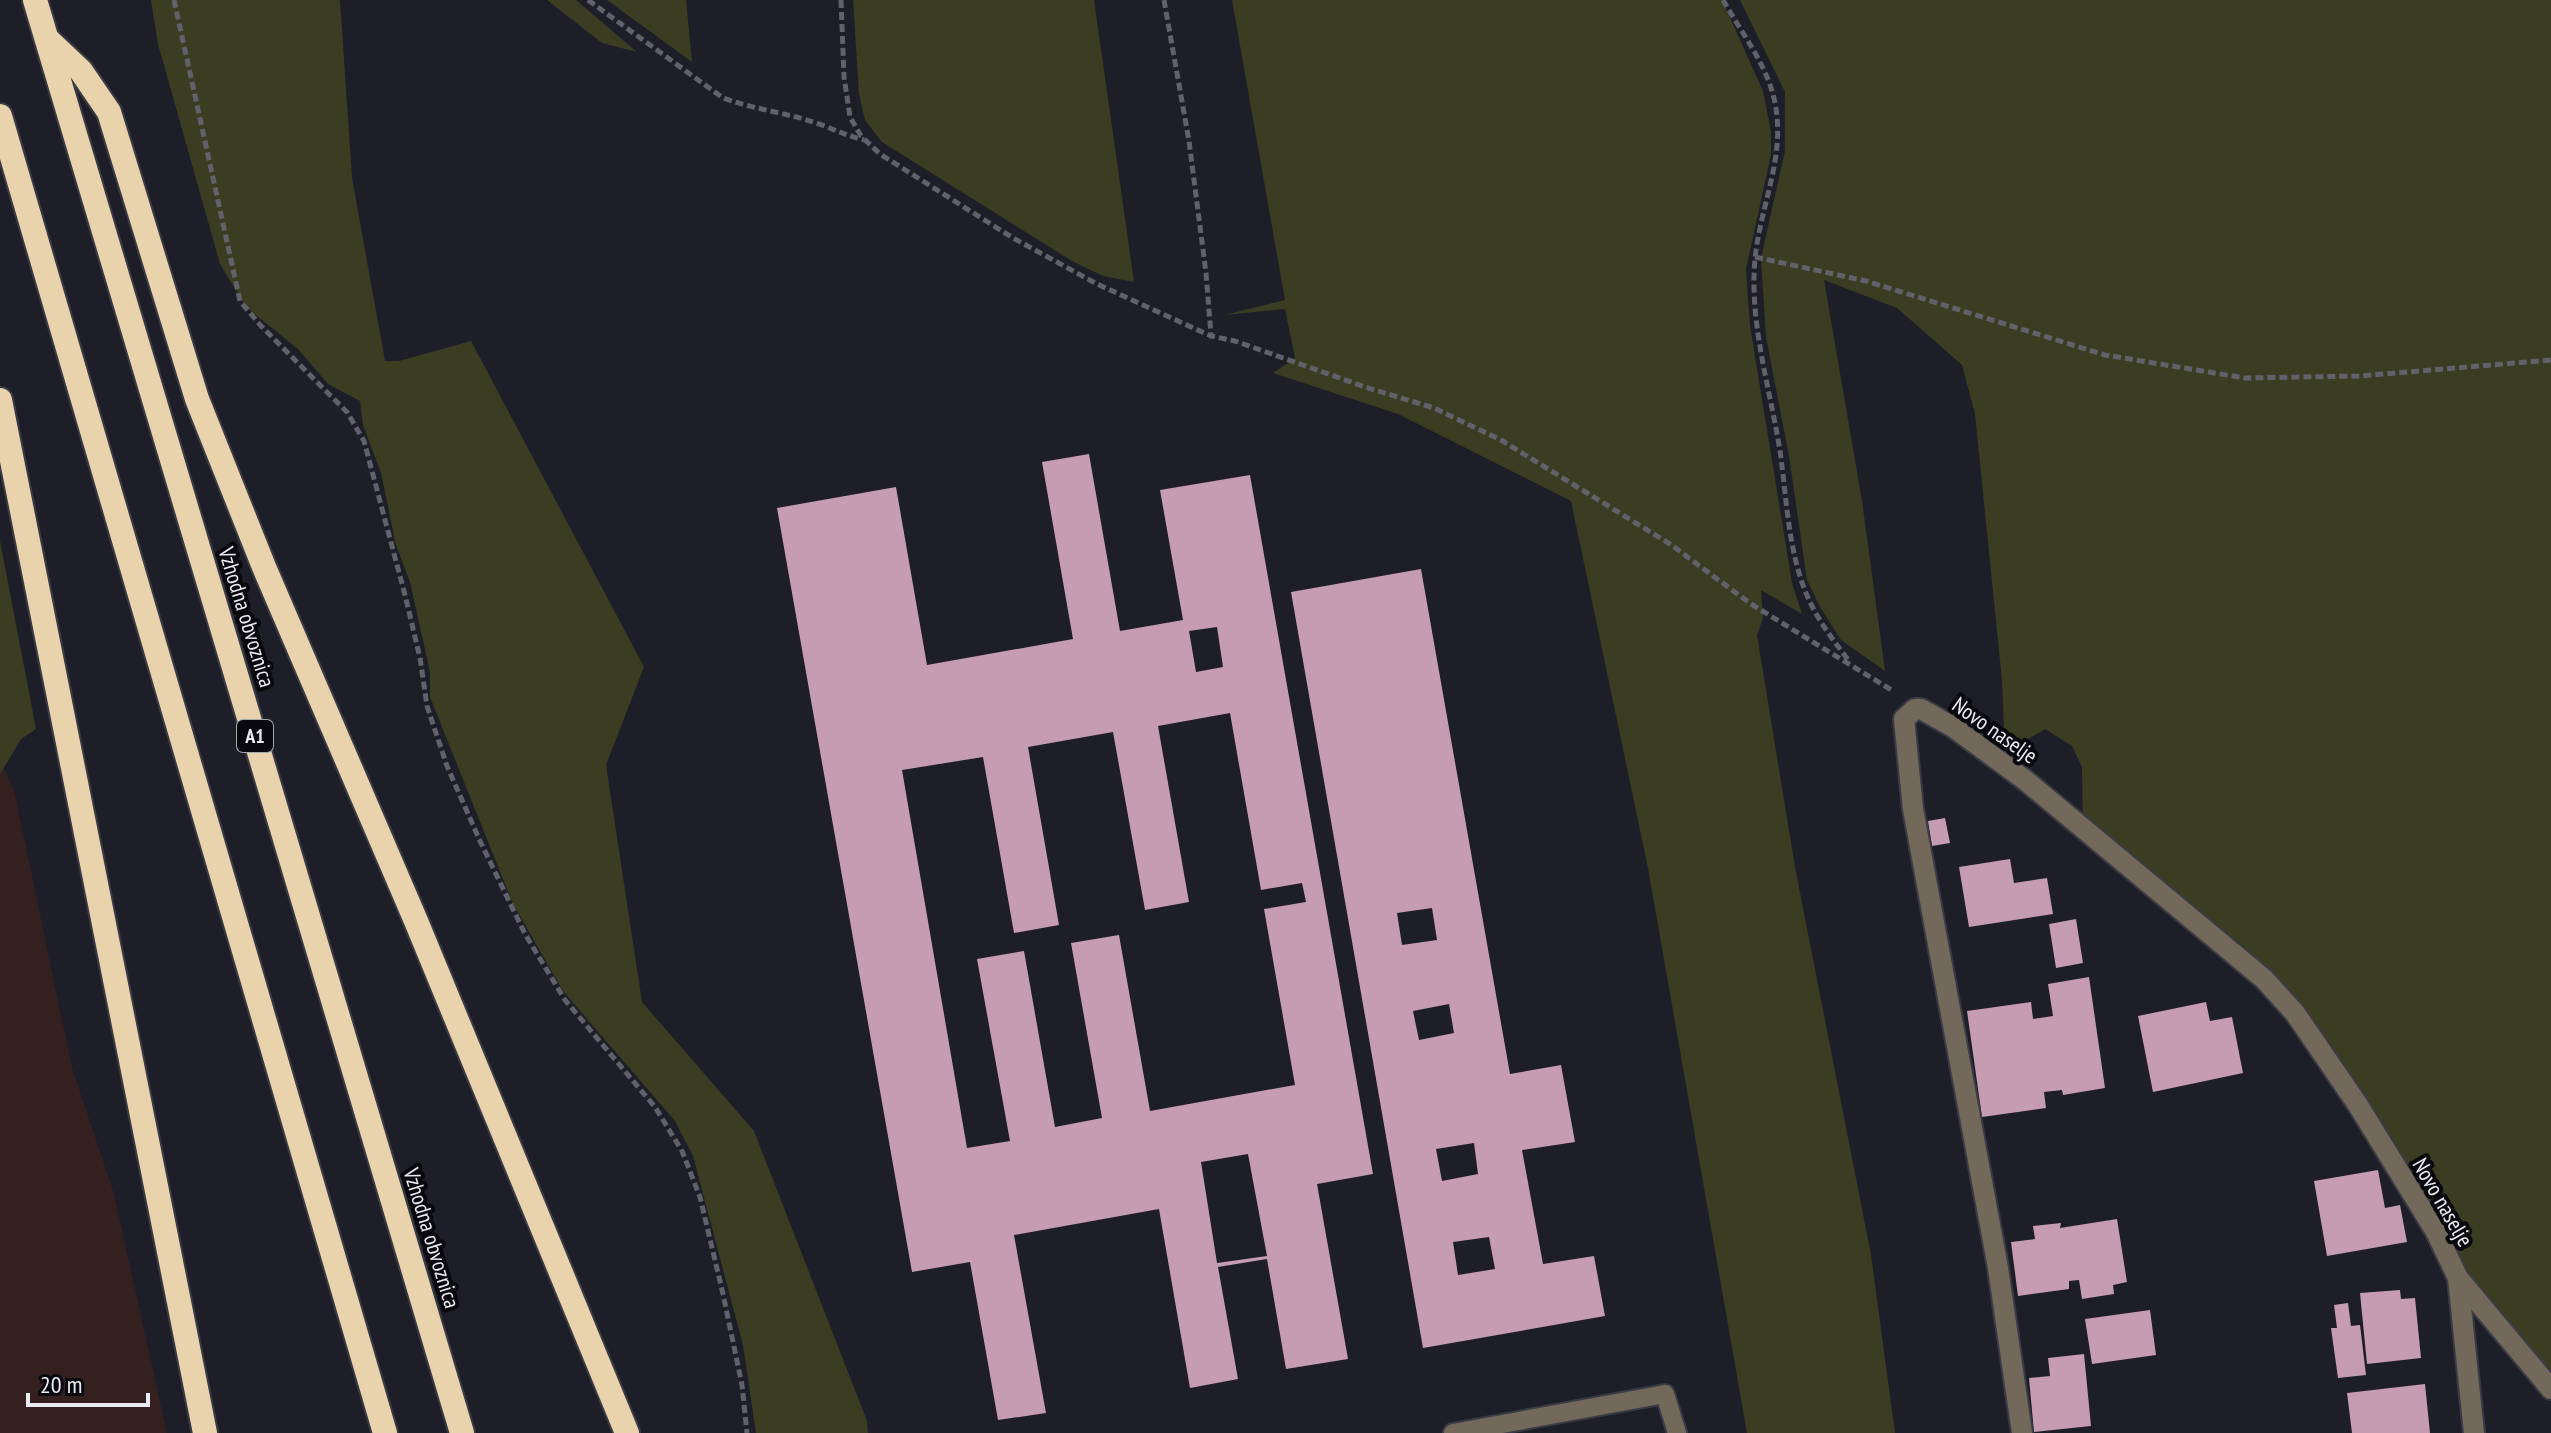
<svg xmlns="http://www.w3.org/2000/svg" width="2551" height="1433" viewBox="0 0 2551 1433" font-family="'PT Sans Narrow',sans-serif">
<style>
.industrial{fill:#34211f}
.green{fill:#3b3d22}
.building{fill:#c59cb1;fill-rule:evenodd}
.lines{fill:none;stroke-linecap:round;stroke-linejoin:round}
.lane-casing{stroke:#3b3b45;stroke-width:22}
.street-casing{stroke:#3b3b45;stroke-width:24}
.highway-casing{stroke:#3b3b45;stroke-width:28}
.path{stroke:#61616b;stroke-width:5;stroke-dasharray:8 4;stroke-linecap:butt}
.lane{stroke:#72695a;stroke-width:18}
.street{stroke:#72695a;stroke-width:20}
.highway{stroke:#e9d3ac;stroke-width:24}
.labels{text-anchor:middle;dominant-baseline:central;stroke-width:8;stroke-linejoin:round;paint-order:stroke}
.shield{fill:#09080d;stroke:#a7a7ae;stroke-width:2}
.shield-label{font-size:20px;font-weight:bold;fill:#ebebf3}
.street-label{font-size:22px;fill:#ebebf3;stroke:#09080d}
</style>
<rect width="100%" height="100%" fill="#1e1e29"/>
<!-- industrial -->
<polygon class="industrial" points="0,762 14,790 72,1068 114,1194 167,1433 0,1433"/>
<!-- green -->
<g class="green">
<polygon points="151,0 340,0 352,178 385,361 399,361 471,341 644,667 606,765 642,1002 754,1131 867,1421 868,1433 756,1433 743,1345 693,1156 675,1121 563,991 513,904 430,697 430,672 410,582 396,545 381,473 363,425 360,401 328,384 298,349 246,307 220,264 158,44"/>
<polygon points="547,0 576,0 637,52 602,43"/>
<polygon points="607,0 686,0 692,62"/>
<polygon points="853,0 1094,0 1134,282 1103,276 1072,261 882,142 865,120 859,94"/>
<polygon points="1232,0 1722,0 1763,91 1771,132 1771,155 1746,269 1750,326 1792,583 1802,614 1761,590 1763,618 1757,635 1795,867 1871,1255 1895,1433 1747,1433 1648,868 1571,501 1398,414 1273,373 1295,358 1285,309 1224,315 1285,300"/>
<polygon points="1740,0 2551,0 2551,1379 2462,1265 2392,1140 2292,994 2241,944 2083,827 2082,767 2072,746 2045,729 2005,753 2002,680 1975,414 1962,365 1897,308 1824,280 1862,501 1885,671 1841,640 1820,607 1807,580 1789,456 1766,337 1761,258 1785,151 1785,92"/>
<polygon points="0,541 36,729 21,739 0,774"/>
</g>
<!-- building -->
<g class="building">
<path d="M 1089,454 L 1120,631 L 1183,620 L 1160,490 L 1250,475 L 1373,1174 L 1317,1184 L 1348,1359 L 1286,1369 L 1267,1259 L 1218,1267 L 1238,1379 L 1190,1388 L 1159,1209 L 1014,1235 L 1046,1413 L 998,1420 L 970,1262 L 912,1272 L 777,508 L 896,487 L 927,665 L 1073,639 L 1042,462 ZM 1217,627 L 1223,667 L 1196,672 L 1189,631 ZM 1230,713 L 1261,890 L 1302,883 L 1306,902 L 1264,909 L 1295,1085 L 1150,1111 L 1119,935 L 1071,943 L 1102,1118 L 1055,1127 L 1024,951 L 977,959 L 1010,1141 L 967,1148 L 902,770 L 983,757 L 1014,933 L 1059,925 L 1028,747 L 1113,732 L 1145,910 L 1189,902 L 1158,726 ZM 1248,1154 L 1267,1256 L 1217,1263 L 1201,1162 Z"/>
<path d="M 1421,569 L 1510,1074 L 1561,1065 L 1575,1142 L 1522,1150 L 1543,1264 L 1594,1256 L 1605,1316 L 1423,1348 L 1291,592 ZM 1432,908 L 1437,940 L 1402,945 L 1397,913 ZM 1449,1004 L 1454,1033 L 1419,1040 L 1413,1011 ZM 1474,1143 L 1478,1174 L 1442,1181 L 1436,1149 ZM 1489,1237 L 1495,1269 L 1458,1275 L 1453,1242 Z"/>
<polygon points="1945,818 1950,843 1932,846 1928,821"/>
<polygon points="2010,859 2014,883 2047,878 2053,914 1969,927 1959,867"/>
<polygon points="2076,919 2083,963 2056,968 2049,924"/>
<polygon points="2089,977 2105,1088 2063,1095 2062,1090 2044,1092 2046,1108 1982,1117 1967,1011 2031,1002 2033,1019 2053,1016 2048,984"/>
<polygon points="2206,1002 2210,1021 2232,1017 2243,1073 2153,1092 2138,1016"/>
<polygon points="2378,1170 2385,1208 2400,1205 2407,1242 2327,1256 2314,1181"/>
<polygon points="2117,1219 2127,1282 2113,1285 2114,1294 2082,1299 2079,1280 2069,1281 2069,1289 2018,1296 2011,1242 2035,1239 2033,1226 2061,1223 2060,1228"/>
<polygon points="2400,1290 2401,1299 2415,1298 2421,1358 2367,1364 2360,1293"/>
<polygon points="2348,1303 2351,1326 2360,1325 2366,1375 2338,1378 2331,1328 2337,1328 2334,1305"/>
<polygon points="2150,1310 2156,1355 2092,1364 2085,1319"/>
<polygon points="2084,1354 2091,1426 2034,1432 2029,1378 2050,1376 2048,1358"/>
<polygon points="2425,1384 2430,1433 2352,1433 2347,1393"/>
</g>
<g class="lines">
<!-- lane casing -->
<g class="lane-casing">
<polyline id="lane" points="1453,1433 1665,1394 1677,1433"/>
</g>
<!-- street casing -->
<g class="street-casing">
<g id="street">
<polyline points="2458,1278 2474,1433"/>
<polyline points="2022,1433 1998,1268 1913,809 1904,719 1915,709 1921,709 1953,727 2025,780 2264,979 2295,1013 2358,1105 2436,1232 2458,1278 2551,1389"/>
</g>
</g>
<!-- highway casing -->
<g class="highway-casing">
<g id="highway">
<polyline points="35,0 462,1433"/>
<polyline points="47,39 81,71 109,112 197,399 264,567 416,921 627,1433"/>
<polyline points="0,116 385,1433"/>
<polyline points="0,400 205,1433"/>
</g>
</g>
<!-- path -->
<g class="path">
<polyline points="174,0 240,301 261,326 347,412 364,441 405,595 420,658 427,706 447,766 480,841 525,934 565,1000 655,1107 682,1151 700,1197 723,1294 742,1385 747,1433"/>
<path d="M 588,0 L 723,98 C 756,110 790,113 822,125 C 837,131 849,136 864,140"/>
<polyline points="841,0 844,77 850,117 861,136 880,154 1013,238 1097,284 1211,336 1235,341 1365,387 1434,408 1501,440 1670,544 1751,604 1893,691"/>
<polyline points="1164,0 1189,141 1206,273 1211,335"/>
<path d="M 1723,0 C 1741,32 1768,66 1775,103 C 1786,157 1760,206 1755,259 C 1749,323 1770,388 1780,451 C 1787,500 1788,554 1809,600 C 1819,622 1834,641 1849,661"/>
<polyline points="1755,257 1866,281 2105,355 2245,378 2359,376 2551,360"/>
</g>
<!-- lane -->
<use href="#lane" class="lane"/>
<!-- street -->
<use href="#street" class="street"/>
<!-- highway -->
<use href="#highway" class="highway"/>
</g>
<g class="labels">
<!-- shield labels -->
<rect class="shield" x="237" y="720" width="36" height="32" rx="6"/>
<g class="shield-label">
<text x="255" y="736">A1</text>
</g>
<!-- street labels -->
<g class="street-label">
<text transform="translate(247 617) rotate(73)">Vzhodna obvoznica</text>
<text transform="translate(1995 730) rotate(35)">Novo naselje</text>
<text transform="translate(2443 1202) rotate(60)">Novo naselje</text>
<text transform="translate(432 1238) rotate(73)">Vzhodna obvoznica</text>
</g>
</g>
<!-- scale -->
<path d="M28 1393v12h120v-12" fill="none" stroke="#ebebf3" stroke-width="4"/>
<text x="40" y="1393" font-size="24" fill="#ebebf3" stroke="#09080d" stroke-width="6" paint-order="stroke">20 m</text>
</svg>
